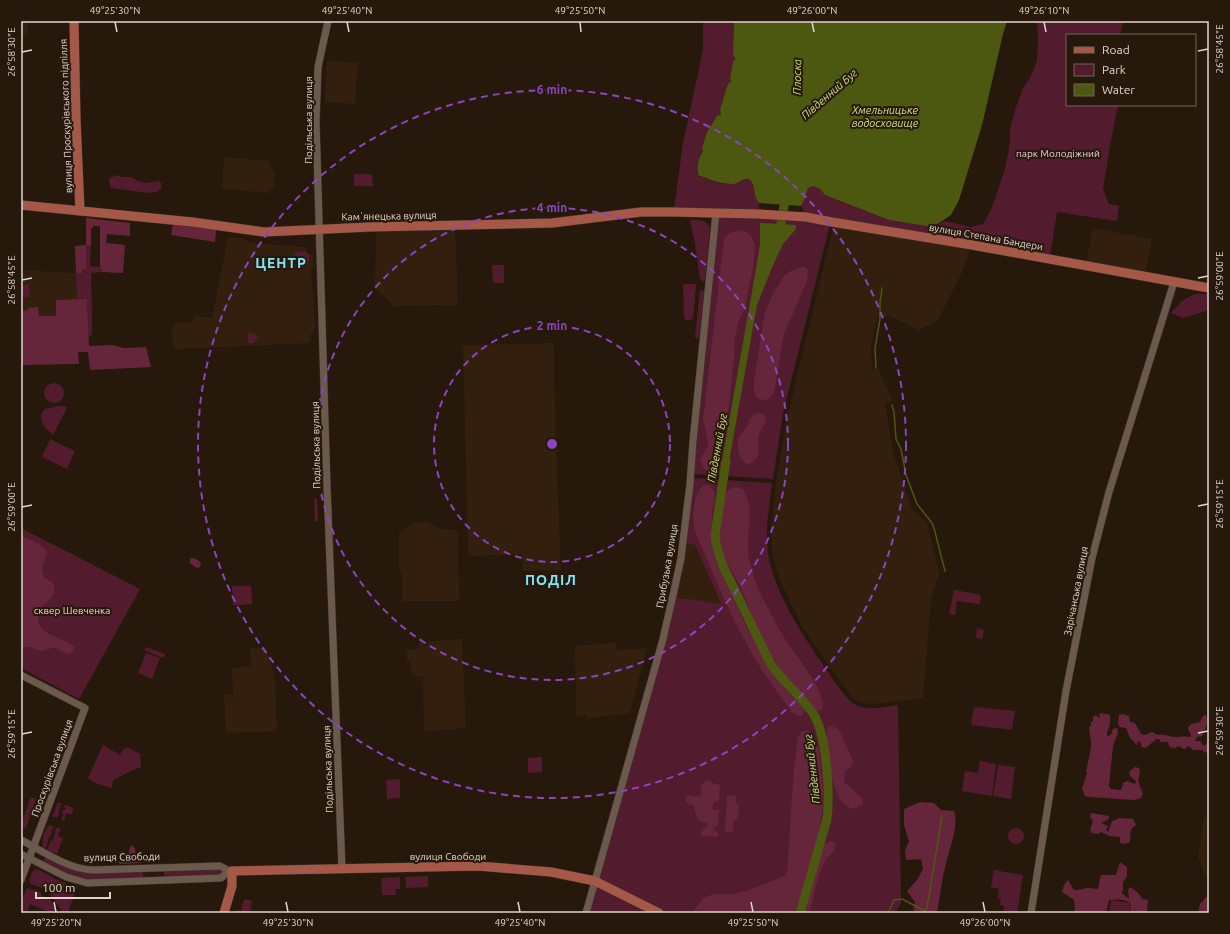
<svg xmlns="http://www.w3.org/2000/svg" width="1230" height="934" viewBox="0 0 1230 934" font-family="Ubuntu,sans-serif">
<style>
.built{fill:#331f0e}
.green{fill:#521c2e}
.forest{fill:#65263b}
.water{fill:#4c570f}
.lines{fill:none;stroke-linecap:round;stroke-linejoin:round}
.stream{stroke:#4c570f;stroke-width:1.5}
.river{stroke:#4c570f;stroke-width:9}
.minor-casing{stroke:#3d322d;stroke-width:8}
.major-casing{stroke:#3d322d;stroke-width:10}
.minor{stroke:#6b594b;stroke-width:7}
.major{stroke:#a55847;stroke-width:9}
.ticks{fill:none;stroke:#e0d5cd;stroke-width:1.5}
.ring{fill:none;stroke:#8a45c1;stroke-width:2;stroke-dasharray:7 5}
.labels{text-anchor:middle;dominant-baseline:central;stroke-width:4;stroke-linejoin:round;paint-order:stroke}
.street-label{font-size:10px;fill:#e0d5cd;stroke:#27180c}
.park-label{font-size:10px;fill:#f7cdd7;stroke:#27180c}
.water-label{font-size:11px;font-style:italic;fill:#cee282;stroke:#27180c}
.district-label{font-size:14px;font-weight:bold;letter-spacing:1px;fill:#7ee8f6;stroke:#27180c}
.centre{fill:#8a45c1;stroke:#27180c;stroke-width:2}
.ring-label{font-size:12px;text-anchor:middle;font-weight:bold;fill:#8a45c1;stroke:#27180c;stroke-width:4;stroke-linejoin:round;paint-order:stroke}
.neatline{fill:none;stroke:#e0d5cd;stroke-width:1.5}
.ticks-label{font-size:10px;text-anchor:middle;fill:#e0d5cd}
</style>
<rect width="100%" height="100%" fill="#27180c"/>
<!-- built -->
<g class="built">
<rect x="21" y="21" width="7" height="15"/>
<polygon points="327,61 358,63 355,104 325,102"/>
<polygon points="224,157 268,161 275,173 274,189 270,189 269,193 222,189"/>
<polygon points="834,224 971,247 963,270 938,320 918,330 890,316 877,319 871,347 872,370 878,369 893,401 885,403 893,452 912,509 927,522 939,573 931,600 923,698 871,704 861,702 855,700 839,680 802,626 780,580 773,558 771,530 776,482 788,414"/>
<polygon points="455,228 458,305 394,306 375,288 376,229"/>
<polygon points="1093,228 1152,239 1145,274 1086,263"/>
<polygon points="228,237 242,238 250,243 293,246 295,247 306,247 306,251 309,255 313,255 314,266 311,270 315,327 313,333 310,335 310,343 174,349 171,332 176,322 192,322 194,316 212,318"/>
<polygon points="21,270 76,273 78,322 21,322"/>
<polygon points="554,343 555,416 561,570 523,571 522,554 468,556 463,345"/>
<polygon points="427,522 441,529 458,530 459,601 402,601 402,578 399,565 399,533 412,524"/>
<polygon points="685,543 695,545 721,605 675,597"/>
<polygon points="462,639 466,728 424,731 423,676 413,676 410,661 407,661 407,650 418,649 419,642"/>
<polygon points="616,643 617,650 647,648 630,713 587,718 586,715 576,716 575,646"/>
<polygon points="250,648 266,648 275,677 277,731 226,733 224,695 233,694 232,668 251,667"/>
<polygon points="1209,816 1209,880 1206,878 1198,856 1204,818"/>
</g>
<!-- green -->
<g class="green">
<path d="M 703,21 L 734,21 L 733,54 L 735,58 L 735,61 L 733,61 L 730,78 L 731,83 L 727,86 L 720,110 L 721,115 L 717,117 L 707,132 L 702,148 L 703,152 L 700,155 L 697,173 L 699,176 C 709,179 723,186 734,184 C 740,183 742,178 749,179 C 757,186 752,196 759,203 L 759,211 L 674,209 L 683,143 L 703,50 Z"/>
<polygon points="1037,21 1123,21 1120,35 1067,35 1067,105 1118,105 1111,140 1103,189 1109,204 1119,206 1117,221 1057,212 1050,257 806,215 801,206 805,198 808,188 813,186 820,189 825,195 889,220 933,227 944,221 971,227 983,224 991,210 1005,169 1010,143 1010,129 1016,107 1023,88 1030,78 1037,61 1038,43"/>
<polygon points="354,174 372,174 373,186 354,186"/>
<polygon points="117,175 122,177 132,177 137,181 146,183 159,181 161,183 162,188 156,192 148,193 111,188 109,183 110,178"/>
<polygon points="719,215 758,216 830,224 783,413 773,479 693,474"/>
<path d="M 690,220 C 699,220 706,219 710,228 L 705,280 L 703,282 L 700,279 L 694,237 L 693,236 Z"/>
<polygon points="86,245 91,245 90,266 100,267 102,269 102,272 91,273 92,312 92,335 88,336 87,300 77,299 76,273 82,273"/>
<polygon points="306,251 309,255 309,264 304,264 295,258 295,252"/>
<polygon points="492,265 504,265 504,283 493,283"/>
<polygon points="29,284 30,297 21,297 21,285"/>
<polygon points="685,284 695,284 696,286 693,318 691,320 686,320 684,317 683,285"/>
<polygon points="700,290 703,291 704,293 699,337 697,339 695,337"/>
<polygon points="1195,294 1209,294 1209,310 1183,318 1171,313 1183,300"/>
<polygon points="248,333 253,333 258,336 258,338 255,339 254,343 248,343"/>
<circle cx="54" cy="393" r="10"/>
<path d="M 58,406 L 64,406 L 67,408 L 53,435 C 45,428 35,418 45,409 Z"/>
<polygon points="50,439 75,451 67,469 42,457"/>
<path d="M 692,478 L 772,483 C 769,508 764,534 769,559 C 778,600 805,638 828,672 C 834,680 845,698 853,703 C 865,712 884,707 898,705 L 901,903 L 895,913 L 664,913 L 598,880 L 675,597 L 721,604 L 695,545 L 685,543 Z"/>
<polygon points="314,499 317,499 318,521 315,521"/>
<polygon points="21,528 140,589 79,699 21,668"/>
<polygon points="232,586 251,586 252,604 239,605 238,588 239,605 233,605"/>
<polygon points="954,590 981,595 980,604 957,601 955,615 949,614"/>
<polygon points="977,628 984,630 982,639 976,638"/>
<polygon points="146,647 165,654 165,656 162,658 144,650"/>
<polygon points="146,653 160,658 152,679 138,673"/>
<polygon points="974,707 1015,711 1012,730 971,725"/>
<path d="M 103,745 L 120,755 L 124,748 L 126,749 L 127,747 L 140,754 L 141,768 L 137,768 L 113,780 L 112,788 C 104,786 94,784 88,778 Z"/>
<polygon points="542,757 542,772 528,773 528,758"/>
<polygon points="980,761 996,764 992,796 962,791 965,771 978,773"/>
<polygon points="998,765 1015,767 1011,799 993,796"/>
<polygon points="400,779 400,798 387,799 386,780"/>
<polygon points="31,797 36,799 26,828 21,827 21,824"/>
<polygon points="58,802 62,804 60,806 58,817 52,817"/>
<polygon points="65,805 74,808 71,815 66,813 64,821 61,818 64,814 62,813 63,810 65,810 66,808 64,807"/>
<path d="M 50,825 L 54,828 L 52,829 L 51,836 L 49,836 L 46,849 L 43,847 C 41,841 44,829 50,825 Z"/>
<circle cx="1016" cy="836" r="8"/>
<polygon points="56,828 61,828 58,836 63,838 57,854 47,850 51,840 53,841"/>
<polygon points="46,856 70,868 143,871 143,878 87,880 72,877 43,862"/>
<polygon points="222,868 222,875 164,878 164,870"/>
<path d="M 36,869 L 39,870 L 69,886 L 54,890 L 52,887 L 48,885 L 42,888 L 31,884 C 28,879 31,875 33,871 Z"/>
<polygon points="994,870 1023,875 1017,913 1003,913 1004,906 1000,905 1001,899 998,899 999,889 991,887"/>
<polygon points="428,876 428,887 406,888 405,877"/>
<polygon points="400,877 400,889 395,889 396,895 382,895 381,878"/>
<polygon points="597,884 654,913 588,913"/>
<polygon points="27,888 40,892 44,899 50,899 58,913 52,913 30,904 27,913 21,913 21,903"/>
<polygon points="72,888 76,889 68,913 63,913 50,894"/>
<polygon points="244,899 252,901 250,913 236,913 237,910 241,911"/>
<polygon points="1111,900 1131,903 1129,913 1109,913"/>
</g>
<!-- forest -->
<g class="forest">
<polygon points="86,218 130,223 130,236 107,234 106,243 125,245 123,273 102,272 102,269 100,267 100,226 94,226 91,229 91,245 86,245 86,269 82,269 82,273 76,273 75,246 86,245"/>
<polygon points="173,224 216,230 215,242 171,235"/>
<polygon points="739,230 746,232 752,237 755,246 753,267 745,308 738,323 735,339 734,358 729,406 724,429 717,441 718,466 715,470 709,471 704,469 700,460 708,446 708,441 703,420 724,239 730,233"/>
<polygon points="802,267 806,267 808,270 807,281 784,334 774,392 769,399 761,400 756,397 754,390 754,380 765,312 773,294 784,276 791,271"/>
<polygon points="87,299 89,346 112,345 124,348 146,347 151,367 90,370 88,352 78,352 79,364 21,365 21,311 28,310 28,308 38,307 39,316 56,316 56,300"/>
<path d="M 759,413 L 764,414 L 766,422 C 755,438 760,439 758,456 L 752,463 L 747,464 C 737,458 738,448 738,438 L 748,425 L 749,420 L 753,415 Z"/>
<path d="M 703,485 L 709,485 L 714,491 L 715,501 L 712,512 L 712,530 L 714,550 L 718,565 L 744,622 L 767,665 L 787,691 L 804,708 L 805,711 L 802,715 L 798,716 L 792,712 C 781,697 769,681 759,665 C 738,631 721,594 706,557 C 702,547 696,536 694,526 C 692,513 694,494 703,485 Z"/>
<path d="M 736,487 L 743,489 C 754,507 748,526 748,546 C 748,563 756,586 764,601 C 771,614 777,626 785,639 C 794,654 828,692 822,710 L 818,711 C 809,706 801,696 794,688 C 782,673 772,659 763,642 C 755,626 750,608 742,591 C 735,576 725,561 720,544 C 718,535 720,497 727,491 C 729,489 733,488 736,487 Z"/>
<path d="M 21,536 C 30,540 42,543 47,552 L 42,568 L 44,577 L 54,584 C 54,586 54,591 54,593 C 50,605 37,603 38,619 C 38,621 39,625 41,628 C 45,634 66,640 73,646 L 74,651 L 69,654 C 64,653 59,648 55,648 C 50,647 47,651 42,651 C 33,650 31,644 21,648 Z"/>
<path d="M 190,558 C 195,558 200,560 201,565 L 199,568 L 195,567 L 190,563 Z"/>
<path d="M 1101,713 L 1110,715 L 1110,725 L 1107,732 L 1107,736 L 1111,735 L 1113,729 L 1117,728 L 1118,733 L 1113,746 L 1109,786 L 1111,789 L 1121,790 L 1123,783 L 1127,781 L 1135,784 L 1136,781 L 1130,776 L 1129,772 L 1135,767 L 1139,768 L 1140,773 L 1138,781 L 1143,794 L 1141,798 L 1135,800 L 1089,797 L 1085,796 L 1082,789 L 1087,773 L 1086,771 C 1088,763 1090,754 1091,746 C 1092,741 1089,733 1089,727 L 1091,726 L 1091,721 L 1093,722 L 1093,717 L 1096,715 L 1099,718 L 1100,717 L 1099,715 Z"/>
<path d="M 1123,714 L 1129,716 L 1130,722 L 1135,723 L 1141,734 L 1145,735 L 1152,732 L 1157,735 C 1164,733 1169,737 1176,737 C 1181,737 1184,736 1189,737 L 1191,736 L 1188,728 L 1191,724 L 1200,722 L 1203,716 L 1206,715 C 1209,722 1205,730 1202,736 L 1197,737 L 1195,741 L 1200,741 L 1204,746 L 1208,742 L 1209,750 L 1206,753 L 1202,750 L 1193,750 L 1189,746 L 1184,749 L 1178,746 L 1176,748 C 1171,748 1169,747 1168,742 L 1161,742 L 1159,739 L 1156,739 L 1146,748 L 1142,747 L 1140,742 L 1138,741 L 1137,745 L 1130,738 L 1126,728 L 1120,727 L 1118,723 L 1119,715 Z"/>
<path d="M 832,726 L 839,730 L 853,761 L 852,765 L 845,772 L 844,782 L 862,798 L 863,805 L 852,809 C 849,807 844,805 842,802 C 832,788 822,743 828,727 Z"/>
<path d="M 802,731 L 809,731 C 820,743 820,754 821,770 C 822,778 823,787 823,795 C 823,835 806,875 795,913 L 695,913 L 694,910 L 703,898 L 714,894 L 734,894 L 749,890 L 785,876 L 787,871 L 794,770 L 798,737 Z"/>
<polygon points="705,781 710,781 712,783 720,785 719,800 714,802 712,808 713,810 719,810 718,826 713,828 713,829 718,833 718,837 701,836 701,832 708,825 707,823 700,822 698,820 693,805 689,805 686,801 686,797 689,795 701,797 701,786"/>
<polygon points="735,795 736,796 736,803 739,805 738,819 733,821 733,831 725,833 727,796"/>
<path d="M 920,802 L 934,803 L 941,810 L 954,811 C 959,826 950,846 947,860 C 942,877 940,896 937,913 L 917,913 L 913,910 L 915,902 L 907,891 L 917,880 L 923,869 L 921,859 L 906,860 L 905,850 L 909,842 L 904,825 L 904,809 Z"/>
<path d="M 1091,813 L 1109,816 L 1109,819 L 1101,823 L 1108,826 L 1106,830 L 1108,832 L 1112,821 L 1120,818 L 1133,819 L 1136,825 C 1128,830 1131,834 1130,842 L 1124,844 L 1120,843 L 1120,837 L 1110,836 L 1101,832 L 1098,834 L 1092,833 L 1090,830 L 1093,821 L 1090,817 Z"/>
<path d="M 833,841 L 836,846 C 833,856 828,854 825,861 C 817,876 814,896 809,913 L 803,913 C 809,890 814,866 825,844 Z"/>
<path d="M 131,845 L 135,848 L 136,858 L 141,863 L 119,864 L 119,861 C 131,860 127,854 131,845 Z"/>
<path d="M 1120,862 L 1127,867 L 1127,876 L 1123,882 L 1123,889 L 1122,893 L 1129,899 L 1128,890 L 1130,887 C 1134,890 1140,893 1142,899 L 1148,900 L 1147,912 L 1130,913 L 1131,903 C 1125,899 1116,899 1109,900 L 1106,913 L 1074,913 L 1075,909 L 1074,900 L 1062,892 L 1064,885 L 1068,880 L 1074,890 L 1078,890 L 1087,888 L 1098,889 L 1101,875 L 1116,875 Z"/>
<polygon points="1206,897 1209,898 1209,913 1198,913 1200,904"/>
</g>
<!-- water -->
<g class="water">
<path d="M 734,21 L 1007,21 L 1003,34 L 982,125 L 959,200 L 951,215 L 933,227 L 889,220 L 825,195 L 820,189 L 813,186 L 808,188 L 805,198 L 801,206 L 759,203 C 752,196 757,186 749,179 C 742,178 740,183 734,184 C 723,185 708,179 698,175 C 697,169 698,156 703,152 L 702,148 L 707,132 L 717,116 L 721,115 L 720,110 L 727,86 L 731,81 L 730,78 L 733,61 L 735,60 L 735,58 L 733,54 Z"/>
<polygon points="760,223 796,225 796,229 783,244 773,265 757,305 727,473 720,472 756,269 760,244"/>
</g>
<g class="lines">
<!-- stream -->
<g class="stream">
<polyline points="876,368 875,348 880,319 880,303 882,288"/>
<polyline points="892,405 894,412 896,439 901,449 906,475 917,504 932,523 934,528 945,571"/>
<polyline points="888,913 894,900 902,899 925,911 927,908 942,816"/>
</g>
<!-- river -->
<g class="river">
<polyline points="779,235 786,194"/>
<path d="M 726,461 L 715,535 L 716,544 L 723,566 L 770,663 C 782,681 800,695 812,712 C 827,732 830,794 827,819 L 800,913"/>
</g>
<!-- minor casing -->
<g class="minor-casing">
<g id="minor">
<polyline points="328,21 318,67 316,121 327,486 342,869"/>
<polyline points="21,675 85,708 21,880"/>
<path d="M 21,840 C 43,851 67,869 93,870 L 220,866 L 229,871 L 232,871"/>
<polyline points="21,854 66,877 87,883 221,878 229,871"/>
<polyline points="586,913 663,639 674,591 681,558 690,484 693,441 716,213"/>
<polyline points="1031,913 1066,691 1092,558 1109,492 1174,282"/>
</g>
</g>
<!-- major casing -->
<g class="major-casing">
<g id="major">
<polyline points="74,21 76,120 80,211"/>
<polyline points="21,205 192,222 264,232 370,227 552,223 641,212 674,212 758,214 806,217 832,222 972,245 1209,288"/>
<polyline points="224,913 232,886 232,871 478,866 551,872 595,881 659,913"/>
</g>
</g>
<!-- minor -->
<use href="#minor" class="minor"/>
<!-- major -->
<use href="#major" class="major"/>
</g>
<!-- ticks -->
<path class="ticks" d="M 115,22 L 117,32M 347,22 L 349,32M 580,22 L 581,32M 812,22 L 814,32M 1044,22 L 1046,32M 1198,51 L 1208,49M 22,52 L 32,50M 1198,278 L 1208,276M 22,280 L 32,278M 1198,506 L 1208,504M 22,507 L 32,505M 1198,733 L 1208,731M 22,734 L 32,732M 54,902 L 56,912M 286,902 L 288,912M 518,902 L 520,912M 751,902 L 753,912M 983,902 L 985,912"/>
<!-- distance rings -->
<g class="ring">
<circle cx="552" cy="444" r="118"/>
<circle cx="552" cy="444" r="236"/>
<circle cx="552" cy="444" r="354"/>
</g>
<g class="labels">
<!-- street labels -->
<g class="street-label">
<text transform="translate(66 116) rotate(-92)">вулиця Проскурівського підпілля</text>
<text transform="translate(308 120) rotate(-90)">Подільська вулиця</text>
<text transform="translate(389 216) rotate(-1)">Камʼянецька вулиця</text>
<text transform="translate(986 237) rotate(10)">вулиця Степана Бандери</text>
<text transform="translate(316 445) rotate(-91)">Подільська вулиця</text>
<text transform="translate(667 566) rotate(-80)">Прибузька вулиця</text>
<text transform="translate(1076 591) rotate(-79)">Зарічанська вулиця</text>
<text transform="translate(52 768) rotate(-70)">Проскурівська вулиця</text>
<text transform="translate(328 769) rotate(-92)">Подільська вулиця</text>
<text x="448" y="856">вулиця Свободи</text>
<text transform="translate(122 857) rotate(-1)">вулиця Свободи</text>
</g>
<!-- park labels -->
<g class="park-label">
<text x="1058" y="153">парк Молодіжний</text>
<text x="72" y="610">сквер Шевченка</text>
</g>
<!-- water labels -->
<g class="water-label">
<text transform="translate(797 77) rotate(-89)">Плоска</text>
<text transform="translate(829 94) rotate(-41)">Південний Буг</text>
<text x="885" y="110">Хмельницьке<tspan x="885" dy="13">водосховище</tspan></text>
<text transform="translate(717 448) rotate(-80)">Південний Буг</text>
<text transform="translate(812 769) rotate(-97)">Південний Буг</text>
</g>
<!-- district labels -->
<g class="district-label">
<text x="281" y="263">ЦЕНТР</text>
<text x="551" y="580">ПОДІЛ</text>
</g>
</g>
<circle cx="552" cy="444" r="6" class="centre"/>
<g class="ring-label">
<text x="552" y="94">6 min</text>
<text x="552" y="212">4 min</text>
<text x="552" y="330">2 min</text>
</g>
<!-- border -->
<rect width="1230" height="934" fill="none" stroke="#27180c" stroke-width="44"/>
<!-- legend -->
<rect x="1066" y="34" width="130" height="72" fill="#27180c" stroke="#716459"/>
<rect x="1074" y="47" width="20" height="6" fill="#a55847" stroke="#716459"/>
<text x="1102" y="54" font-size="12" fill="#e0d5cd">Road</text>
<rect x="1074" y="64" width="20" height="12" fill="#521c2e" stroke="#716459"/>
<text x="1102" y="74" font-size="12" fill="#e0d5cd">Park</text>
<rect x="1074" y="84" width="20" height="12" fill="#4c570f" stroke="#716459"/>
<text x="1102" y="94" font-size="12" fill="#e0d5cd">Water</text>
<!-- scale -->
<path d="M36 892v6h74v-6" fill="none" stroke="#e0d5cd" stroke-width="2"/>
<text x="42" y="892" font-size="12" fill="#e0d5cd" stroke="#27180c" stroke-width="3" paint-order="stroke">100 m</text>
<rect x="22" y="22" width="1186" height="890" class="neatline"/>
<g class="ticks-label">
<text x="115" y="14">49°25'30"N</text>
<text x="347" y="14">49°25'40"N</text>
<text x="580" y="14">49°25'50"N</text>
<text x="812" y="14">49°26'00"N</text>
<text x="1044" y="14">49°26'10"N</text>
<text transform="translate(1219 49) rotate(-90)" y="4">26°58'45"E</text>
<text transform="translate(11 52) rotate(-90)" y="4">26°58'30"E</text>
<text transform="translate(1219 276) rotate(-90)" y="4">26°59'00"E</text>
<text transform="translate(11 280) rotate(-90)" y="4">26°58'45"E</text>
<text transform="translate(1219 504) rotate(-90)" y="4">26°59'15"E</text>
<text transform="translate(11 507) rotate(-90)" y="4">26°59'00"E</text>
<text transform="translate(1219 731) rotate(-90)" y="4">26°59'30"E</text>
<text transform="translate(11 734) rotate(-90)" y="4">26°59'15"E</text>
<text x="56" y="926">49°25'20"N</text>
<text x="288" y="926">49°25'30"N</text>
<text x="520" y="926">49°25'40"N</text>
<text x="753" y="926">49°25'50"N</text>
<text x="985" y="926">49°26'00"N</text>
</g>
</svg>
